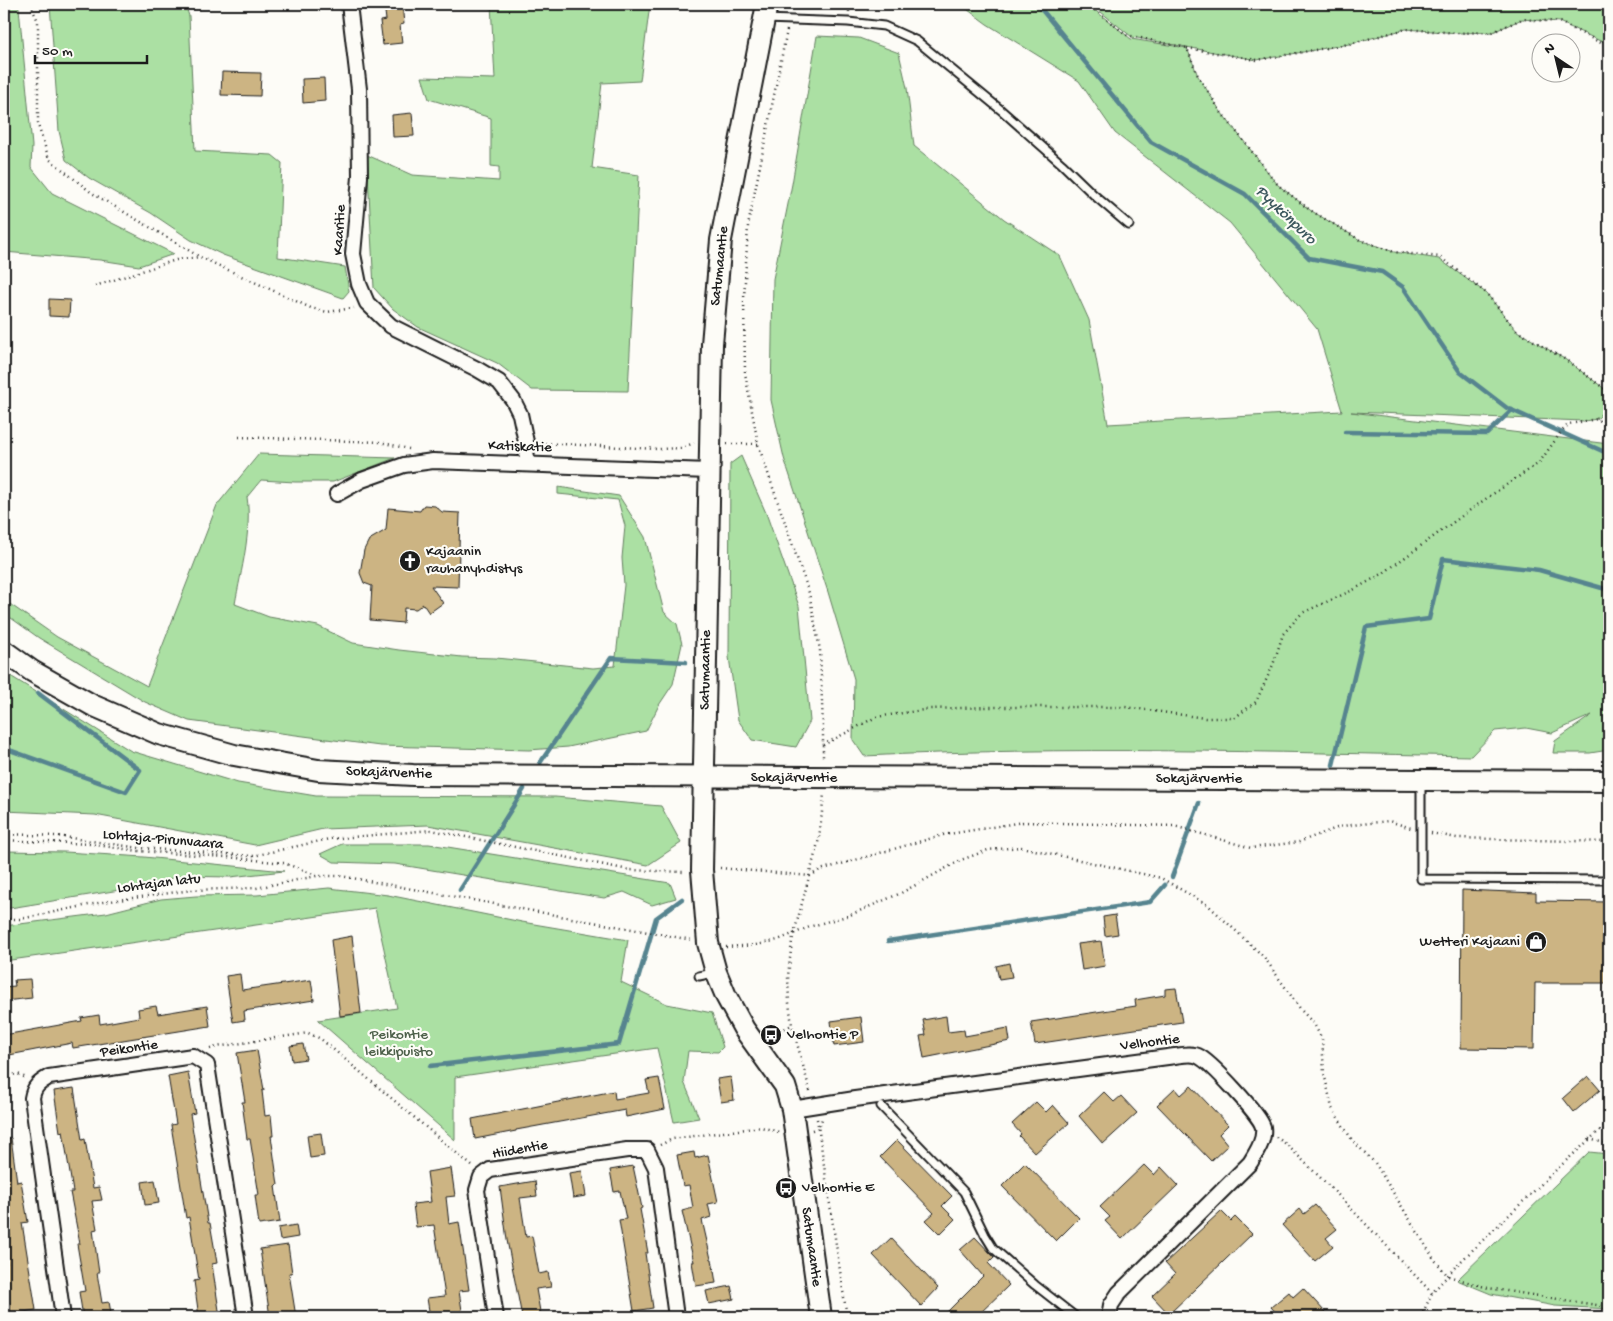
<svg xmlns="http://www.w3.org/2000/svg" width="1613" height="1321" viewBox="0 0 1613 1321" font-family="'Gochi Hand',sans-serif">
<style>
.green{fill:#abe0a3;stroke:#647e60}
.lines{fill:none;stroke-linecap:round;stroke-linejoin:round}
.stream{stroke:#56848f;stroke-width:4.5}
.building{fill:#ccb483;stroke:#1c1c1c}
.lane-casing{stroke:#1c1c1c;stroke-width:11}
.street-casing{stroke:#1c1c1c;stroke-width:18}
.secondary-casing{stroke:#1c1c1c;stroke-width:24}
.path{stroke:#1c1c1c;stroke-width:2.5;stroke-dasharray:1 4;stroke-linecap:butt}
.lane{stroke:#fdfcf7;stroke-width:7}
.street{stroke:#fdfcf7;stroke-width:14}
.secondary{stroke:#fdfcf7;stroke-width:20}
.labels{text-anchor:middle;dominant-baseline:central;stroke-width:4.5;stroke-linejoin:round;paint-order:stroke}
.street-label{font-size:15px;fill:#1c1c1c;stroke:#fdfcf7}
.poi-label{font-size:15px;fill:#1c1c1c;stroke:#fdfcf7;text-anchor:start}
.park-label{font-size:15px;fill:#4e614b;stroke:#fdfcf7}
.water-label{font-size:16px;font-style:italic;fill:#3e595f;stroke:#fdfcf7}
</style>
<rect width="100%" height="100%" fill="#fdfcf7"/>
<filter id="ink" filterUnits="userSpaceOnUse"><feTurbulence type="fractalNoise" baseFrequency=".02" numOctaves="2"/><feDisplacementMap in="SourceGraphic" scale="10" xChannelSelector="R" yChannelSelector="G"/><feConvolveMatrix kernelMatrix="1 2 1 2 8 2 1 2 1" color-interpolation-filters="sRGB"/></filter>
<g filter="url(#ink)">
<!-- green -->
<g class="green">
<polygon points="4,4 18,4 19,8 32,146 31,167 52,193 174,254 139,266 100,260 4,252"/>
<polygon points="50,4 185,4 189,16 195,151 272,155 282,163 278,257 345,267 349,291 343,298 223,255 191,240 151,213 89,178 66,160 59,131"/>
<polygon points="491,4 650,4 640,81 602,83 592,168 639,175 628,391 532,390 497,363 418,327 393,309 374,288 367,155 412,175 499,181 499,167 491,166 491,118 429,99 422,77 495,79"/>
<path d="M 960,4 L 1087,4 L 1131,39 L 1187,48 L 1198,76 L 1221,112 L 1278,185 L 1310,210 L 1360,240 L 1394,252 L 1439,259 L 1486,293 L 1517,331 L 1566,360 L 1609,392 L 1609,407 L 1597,419 L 1584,421 L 1351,412 L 1609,444 L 1609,750 L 1590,753 L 1553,753 L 1555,741 L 1592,715 L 1552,733 L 1526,728 L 1495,731 L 1471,756 C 1269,752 1066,746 864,756 L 853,740 L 854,679 L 828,592 L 784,458 L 771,400 L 773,279 L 792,184 L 817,36 L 859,38 L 899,53 L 907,88 L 914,146 L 1004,219 L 1060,256 L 1089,320 L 1108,424 L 1342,411 L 1317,329 L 1230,223 L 1115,133 L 1079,81 L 987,24 Z"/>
<polygon points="1091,4 1609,4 1609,45 1559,22 1522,19 1493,32 1458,33 1406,29 1349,44 1257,60 1132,37"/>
<path d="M 259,454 L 395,458 L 333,482 L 295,482 L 261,480 L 247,497 C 252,531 241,571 235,604 L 269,617 L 318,626 L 353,643 L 399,650 L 462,657 L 496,658 L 593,668 L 615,666 L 624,585 L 622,558 L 625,526 L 618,500 L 558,494 L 558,487 L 619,496 L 645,537 L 664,612 L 677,624 L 682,644 L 673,684 L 659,705 L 646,731 L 568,747 L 529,750 L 380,746 L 189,721 L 145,702 L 39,638 L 4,613 L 4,600 L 57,637 L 147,686 L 217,505 Z"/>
<polygon points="741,456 766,513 799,606 810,721 796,747 752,740 738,720 729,657 730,464"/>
<polygon points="4,672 131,751 238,783 316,796 555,797 661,806 681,843 648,865 428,825 323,829 255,845 95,815 4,811"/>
<polygon points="342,844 429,844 670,883 676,898 652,905 624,892 604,898 395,864 334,862 320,854"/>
<polygon points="4,851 65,852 144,857 284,871 230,877 177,876 156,884 4,909"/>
<polygon points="329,888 388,895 522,922 628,940 621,982 667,1004 712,1013 723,1047 718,1052 688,1051 684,1082 699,1118 674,1122 657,1048 455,1077 455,1140 318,1020 397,1008 375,908 4,961 4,926 106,913 161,899 196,896 257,895"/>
<polygon points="1589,1152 1609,1154 1609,1309 1555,1306 1491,1294 1457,1280"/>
</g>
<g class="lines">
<!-- stream -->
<g class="stream">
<polyline points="1037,4 1151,142 1245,194 1309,258 1382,272 1403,287 1460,372 1507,408 1609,454"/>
<polyline points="1345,432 1487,434 1512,410"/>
<polyline points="4,748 126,792 140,770 38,693"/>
<polyline points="540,763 611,658 686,662"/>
<polyline points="1333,765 1366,627 1429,619 1443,559 1539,570 1609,590"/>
<polyline points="1172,877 1199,803"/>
<polyline points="460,890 524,789"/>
<polyline points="888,941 1150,902 1165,885"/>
<polyline points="430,1066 619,1044 656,918 682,899"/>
</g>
</g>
<!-- building -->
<g class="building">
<polygon points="384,4 402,4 404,24 400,25 402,43 383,45 380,21 386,20"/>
<polygon points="222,72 261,73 260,96 221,95"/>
<polygon points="324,78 325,101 303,103 302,79"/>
<polygon points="412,113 414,136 393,137 392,115"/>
<polygon points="49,299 70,300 69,317 49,316"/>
<polygon points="424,505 435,506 442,512 460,513 458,587 431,586 443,603 429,613 423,604 416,609 404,608 403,623 370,620 372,586 364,583 360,573 364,550 369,540 386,530 388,508 420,511"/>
<polygon points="1462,890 1536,893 1536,901 1609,902 1609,983 1535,983 1534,1049 1461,1048"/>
<polygon points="1115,915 1118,934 1105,936 1103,917"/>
<polygon points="352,936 361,1013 340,1016 331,940"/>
<polygon points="1101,941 1105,966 1082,970 1078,944"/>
<polygon points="1009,963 1012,977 999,979 996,966"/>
<polygon points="240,974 242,990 311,980 314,1000 244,1011 245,1020 233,1022 226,976"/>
<polygon points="30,979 32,998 4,1001 4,987 15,986 14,980"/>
<polygon points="1176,988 1182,1022 1035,1044 1031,1022 1136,1006 1135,1000 1165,995 1165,989"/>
<polygon points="156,1006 158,1014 207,1006 210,1026 73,1048 72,1043 4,1056 4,1035 82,1021 81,1018 99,1015 100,1024 139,1017 138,1009"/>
<polygon points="946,1016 948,1032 964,1030 965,1036 1008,1028 1010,1041 924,1058 920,1036 926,1035 923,1020"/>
<polygon points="861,1017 864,1042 834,1046 831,1021"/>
<polygon points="303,1044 306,1059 292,1061 290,1046"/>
<polygon points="257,1050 264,1090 262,1091 265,1116 271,1115 273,1136 271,1136 278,1185 275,1186 280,1222 259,1225 255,1195 259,1195 250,1139 247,1139 242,1102 245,1102 237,1053"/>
<polygon points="188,1072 195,1113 190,1114 208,1223 210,1223 217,1263 212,1264 220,1317 199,1317 194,1281 199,1280 189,1217 186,1218 171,1125 176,1124 168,1076"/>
<polygon points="1588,1076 1600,1090 1574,1112 1563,1098"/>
<polygon points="731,1077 734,1100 721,1102 717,1079"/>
<polygon points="659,1078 665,1109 626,1117 625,1110 516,1130 516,1131 475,1139 472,1119 614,1091 615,1099 649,1093 646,1080"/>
<polygon points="1191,1086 1228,1125 1219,1134 1228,1145 1211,1161 1157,1105 1175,1088 1181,1095"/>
<polygon points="74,1088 82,1140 85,1139 93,1188 99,1187 102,1200 92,1201 97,1229 93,1230 98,1266 99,1273 97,1273 102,1303 109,1302 111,1313 104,1315 105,1317 83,1317 79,1292 85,1291 77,1244 80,1244 70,1192 73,1192 63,1131 60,1132 54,1091"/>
<polygon points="1104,1092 1114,1102 1121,1096 1137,1113 1103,1144 1079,1116"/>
<polygon points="1036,1102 1046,1112 1053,1105 1069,1123 1035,1153 1019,1136 1021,1134 1012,1124"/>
<polygon points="321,1133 324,1156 310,1158 307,1135"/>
<polygon points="11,1138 17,1182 21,1181 28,1222 22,1223 36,1310 11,1314 8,1296 4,1296 4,1264 7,1264 4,1237 10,1236 4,1201 4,1139"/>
<polygon points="897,1140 952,1196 942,1206 955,1219 940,1234 926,1220 934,1213 880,1157"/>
<polygon points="694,1152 695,1158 708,1155 718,1202 708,1204 711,1217 702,1220 711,1259 712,1259 716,1283 696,1286 692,1262 694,1262 682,1211 693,1208 689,1185 683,1186 677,1155"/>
<polygon points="1025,1163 1079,1218 1056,1241 1002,1186"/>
<polygon points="1144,1165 1154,1175 1161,1167 1178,1185 1122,1239 1105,1221 1110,1217 1100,1207"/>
<polygon points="633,1166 642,1208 640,1209 648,1253 645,1253 653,1308 634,1311 619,1220 626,1219 620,1191 614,1192 610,1170"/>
<polygon points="451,1168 455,1196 446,1197 449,1224 459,1222 469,1290 459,1291 463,1317 430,1317 427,1298 445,1296 439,1257 434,1225 416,1227 413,1204 431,1202 427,1172"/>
<polygon points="582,1171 586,1196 573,1198 569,1173"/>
<polygon points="155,1180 159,1203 145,1205 142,1182"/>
<polygon points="535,1181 537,1196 520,1198 526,1237 532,1236 539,1274 548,1272 551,1287 536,1289 541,1317 522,1317 507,1240 500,1187"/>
<polygon points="1315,1205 1337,1229 1326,1238 1333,1246 1315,1261 1282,1225 1300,1209 1304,1214"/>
<polygon points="1221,1211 1231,1221 1235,1217 1252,1234 1169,1314 1152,1296 1175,1274 1165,1263"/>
<polygon points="296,1225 298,1237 280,1240 278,1228"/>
<polygon points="975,1237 994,1257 988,1263 1009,1285 976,1317 942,1317 983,1276 960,1250"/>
<polygon points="891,1238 938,1288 921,1306 873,1255"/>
<polygon points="288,1245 292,1273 289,1273 296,1317 270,1317 260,1249"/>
<polygon points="731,1286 734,1299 709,1304 706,1291"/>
<polygon points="1303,1288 1325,1312 1319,1317 1280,1317 1271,1307 1289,1292 1293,1297"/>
</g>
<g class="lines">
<!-- lane casing -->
<g class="lane-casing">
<g id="lane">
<polyline points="765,19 848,22 884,26 917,41 1001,110 1062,164 1094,195 1129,225"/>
<polyline points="1421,783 1421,879 1609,880"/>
<polyline points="699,976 713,973"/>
<polyline points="881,1106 964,1192 985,1235 993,1248 1035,1285 1076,1317"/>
</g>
</g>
<!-- street casing -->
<g class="street-casing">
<g id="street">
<polyline points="349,4 359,89 360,177 353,254 359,284 367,303 391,326 477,369 499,382 513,400 520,414 526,442 527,463"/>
<polyline points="337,494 362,480 404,465 433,461 709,471"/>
<path d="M 792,1109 L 855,1099 L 1175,1056 C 1182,1055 1192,1053 1198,1056 C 1210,1061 1260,1115 1263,1127 C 1265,1140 1256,1153 1250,1163 L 1119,1293 L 1111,1305 L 1109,1317"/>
<path d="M 63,1317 L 32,1098 C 34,1086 39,1083 49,1077 L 193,1056 L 207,1065 L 246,1317"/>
<polyline points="496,1317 477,1190 481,1177 490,1170 627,1150 647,1150 656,1168 676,1317"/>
</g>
</g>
<!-- secondary casing -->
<g class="secondary-casing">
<g id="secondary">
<polyline points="767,4 721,240 712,344 702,870 708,943 716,972 726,996 744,1029 785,1086 792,1109 821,1317"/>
<polyline points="4,651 32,671 92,705 159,734 234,755 318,770 413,775 1609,781"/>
</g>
</g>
<!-- path -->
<g class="path">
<polyline points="30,4 38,21 38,125 49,159 92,193 200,257"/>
<polyline points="1087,4 1127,35 1187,48 1198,76 1221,112 1278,185 1310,210 1360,240 1394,252 1440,257 1486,293 1517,331 1566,360 1609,392"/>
<polyline points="849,12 849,4"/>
<polyline points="787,30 748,226 744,299 745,373 758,444 809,593 820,650 823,728 823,757"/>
<polyline points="1187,48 1257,60 1349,44 1406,29 1458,33 1493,32 1522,19 1559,22 1609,47"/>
<polyline points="95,286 176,260 200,257 311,308 327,312 354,308"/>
<polyline points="1597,419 1609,407"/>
<polyline points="239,437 380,442 409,449"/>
<polyline points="540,443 658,449 681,448 694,443"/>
<polyline points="727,444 758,444"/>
<polyline points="823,745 876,717 930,709 989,707 1125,707 1205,718 1234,718 1256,702 1273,665 1283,634 1302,613 1353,590 1382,574 1484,500 1539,463 1561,432 1569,424 1597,419 1609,426"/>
<polyline points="1431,833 1457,838 1609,842"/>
<polyline points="4,834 57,836 140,848 253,856 329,839 431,830 629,870 685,872"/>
<polyline points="4,840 89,844 138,851 226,857 284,863 316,875"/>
<polyline points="720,868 810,876 820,870 943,835 1023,822 1174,826 1251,848 1299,842 1342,826 1389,821 1411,828"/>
<polyline points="4,919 20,919 103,902 192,890 256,888 317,876 341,876 692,940"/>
<polyline points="726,947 756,945 778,940 812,926 850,915 901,893 961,860 988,850 1021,847 1161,878 1208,905 1264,957 1301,1010 1314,1024 1322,1039 1324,1073 1332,1108 1352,1140 1375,1163 1434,1259 1448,1276 1488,1288 1609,1307"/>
<polyline points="771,1035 792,1025"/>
<polyline points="210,1049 216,1047 308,1033 321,1039 472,1166"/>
<polyline points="4,1076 18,1074 26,1078"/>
<polyline points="810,1091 792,1025 789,1003 788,976 792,941 819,839 824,794"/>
<polyline points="817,1119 847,1317"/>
<polyline points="812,1130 819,1128 822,1119"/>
<polyline points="1276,1137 1286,1144 1337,1194 1432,1293"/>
<polyline points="1589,1139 1609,1144"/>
<polyline points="660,1145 672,1139 761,1127 779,1132"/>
<polyline points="1421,1317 1432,1293 1458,1264 1557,1169 1609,1122"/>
</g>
<!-- lane -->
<use href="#lane" class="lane"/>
<!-- street -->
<use href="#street" class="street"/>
<!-- secondary -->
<use href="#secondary" class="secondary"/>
</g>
</g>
<!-- icons -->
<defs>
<g id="church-disc" transform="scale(1.125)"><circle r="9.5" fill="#1c1c1c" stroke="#fdfcf7"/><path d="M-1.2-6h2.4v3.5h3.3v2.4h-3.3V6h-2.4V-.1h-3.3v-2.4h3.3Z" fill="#fff"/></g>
<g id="shop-disc" transform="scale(1.125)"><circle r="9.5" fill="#1c1c1c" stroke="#fdfcf7"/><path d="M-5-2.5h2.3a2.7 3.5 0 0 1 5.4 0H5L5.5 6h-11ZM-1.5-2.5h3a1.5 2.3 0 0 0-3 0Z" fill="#fff"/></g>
<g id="bus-disc" transform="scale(1.125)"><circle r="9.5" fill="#1c1c1c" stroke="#fdfcf7"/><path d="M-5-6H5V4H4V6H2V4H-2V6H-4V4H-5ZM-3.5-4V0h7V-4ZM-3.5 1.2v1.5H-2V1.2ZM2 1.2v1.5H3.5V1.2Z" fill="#fff"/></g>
</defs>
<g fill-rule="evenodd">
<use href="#church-disc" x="410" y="561"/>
<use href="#shop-disc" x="1536" y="942"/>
<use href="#bus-disc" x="771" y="1035"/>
<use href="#bus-disc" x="786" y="1188"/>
</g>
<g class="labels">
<!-- street labels -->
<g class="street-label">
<text transform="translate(340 230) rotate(-87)">Kaaritie</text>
<text transform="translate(720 266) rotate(-84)">Satumaantie</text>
<text transform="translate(520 447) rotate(2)">Katiskatie</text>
<text transform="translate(706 670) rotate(-89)">Satumaantie</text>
<text transform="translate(389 773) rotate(2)">Sokajärventie</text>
<text x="794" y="778">Sokajärventie</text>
<text x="1199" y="779">Sokajärventie</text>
<text transform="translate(163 840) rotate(5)">Lohtaja-Pirunvaara</text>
<text transform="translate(159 884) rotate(-7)">Lohtajan latu</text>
<text transform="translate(1150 1043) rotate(-7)">Velhontie</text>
<text transform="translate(129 1049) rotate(-8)">Peikontie</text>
<text transform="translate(520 1150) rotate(-10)">Hiidentie</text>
<text transform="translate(811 1247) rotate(82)">Satumaantie</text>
</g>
<!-- poi labels -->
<g class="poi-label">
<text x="426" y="552">Kajaanin<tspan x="426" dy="17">rauhanyhdistys</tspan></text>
<text x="1520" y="942" text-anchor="end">Wetteri Kajaani</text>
<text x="787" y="1035">Velhontie P</text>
<text x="802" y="1188">Velhontie E</text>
</g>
<!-- park labels -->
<g class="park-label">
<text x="399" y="1035">Peikontie<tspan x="399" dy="17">leikkipuisto</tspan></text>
</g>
<!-- water labels -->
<g class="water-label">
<text transform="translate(1285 216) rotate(44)">Pyykönpuro</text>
</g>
</g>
<!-- margin -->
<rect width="1613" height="1321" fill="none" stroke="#fdfcf7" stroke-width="20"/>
<rect x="10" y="10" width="1593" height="1301" fill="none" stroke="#1c1c1c" stroke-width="2" filter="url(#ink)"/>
<!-- north arrow -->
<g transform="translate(1556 58) rotate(325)"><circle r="24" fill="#fdfcf7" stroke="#a3a29f"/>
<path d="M0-4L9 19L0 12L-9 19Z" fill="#1c1c1c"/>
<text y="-8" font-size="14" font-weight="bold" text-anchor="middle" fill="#1c1c1c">N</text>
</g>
<!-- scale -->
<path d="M35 55v8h112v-8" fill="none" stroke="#1c1c1c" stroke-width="2.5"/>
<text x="42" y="55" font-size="15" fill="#1c1c1c" stroke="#fdfcf7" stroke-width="4" paint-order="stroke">50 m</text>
</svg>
